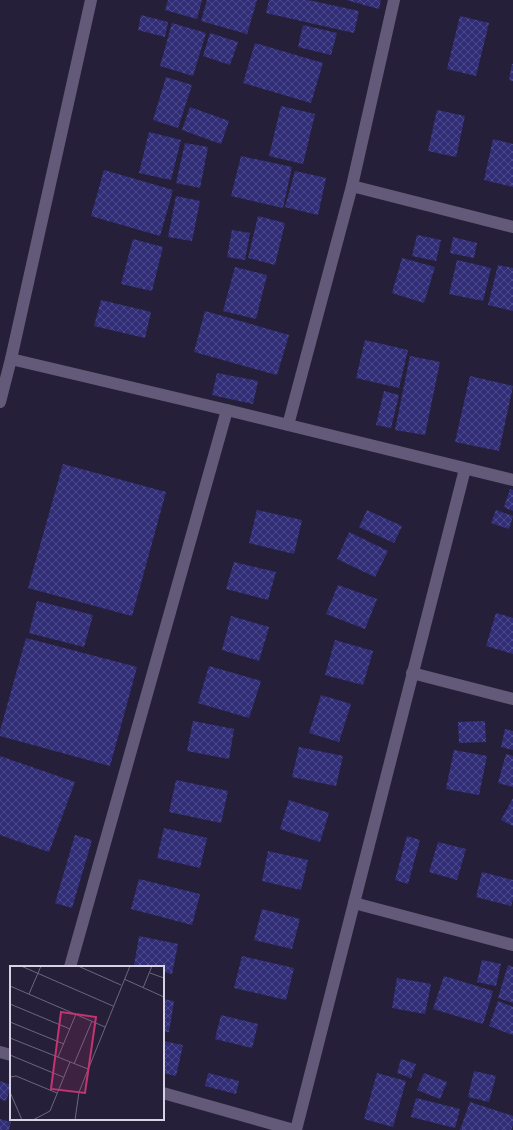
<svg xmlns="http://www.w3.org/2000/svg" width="513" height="1130" viewBox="0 0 513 1130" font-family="Lato,sans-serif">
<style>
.building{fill:url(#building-cross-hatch)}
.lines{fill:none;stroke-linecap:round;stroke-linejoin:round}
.minor{stroke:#625a78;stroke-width:12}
.tertiary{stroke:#625a78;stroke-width:12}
.inset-road{fill:none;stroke:#6c677d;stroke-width:1}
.view{fill:#c53470;fill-opacity:0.15;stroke:#c53470;stroke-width:2}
.inset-edge{fill:none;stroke:#d6d3e4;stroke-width:2}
</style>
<defs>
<pattern id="building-cross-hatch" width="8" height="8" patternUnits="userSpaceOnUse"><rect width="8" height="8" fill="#312e77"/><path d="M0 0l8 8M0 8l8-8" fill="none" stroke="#4e4b8a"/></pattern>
</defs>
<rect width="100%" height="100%" fill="#261f39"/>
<!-- building -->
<g class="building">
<polygon points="168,0 202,0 197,19 165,10"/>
<polygon points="207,0 257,0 247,34 201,21"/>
<polygon points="269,0 308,0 359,11 354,33 266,13"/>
<polygon points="346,0 381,0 379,9"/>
<polygon points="141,15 168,22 165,37 138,30"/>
<polygon points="460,16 489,23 476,76 447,69"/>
<polygon points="172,23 206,33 193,76 160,66"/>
<polygon points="303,25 337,33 331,55 298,47"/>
<polygon points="210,33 238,42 230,65 203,56"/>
<polygon points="255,43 323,63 311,103 243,83"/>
<polygon points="512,64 513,64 513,81 509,80"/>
<polygon points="166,77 192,85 178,128 153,120"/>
<polygon points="281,106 315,114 303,164 269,156"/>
<polygon points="190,107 229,121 221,144 182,130"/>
<polygon points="437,110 465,116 456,157 428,151"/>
<polygon points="149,132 181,140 171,180 139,173"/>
<polygon points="493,139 513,144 513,187 484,180"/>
<polygon points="185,143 208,147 200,188 176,183"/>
<polygon points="241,156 292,167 283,208 231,196"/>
<polygon points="104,170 173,190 160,236 91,216"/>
<polygon points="295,171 326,178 318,215 285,207"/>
<polygon points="176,196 200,201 192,241 168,237"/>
<polygon points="258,216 285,223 275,265 248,258"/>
<polygon points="232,230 250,233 245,260 227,257"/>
<polygon points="417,235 441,240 436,261 412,256"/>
<polygon points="453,237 477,243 474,258 450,253"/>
<polygon points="133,239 163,247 152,291 121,284"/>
<polygon points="402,258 435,267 424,303 392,293"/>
<polygon points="457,260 491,268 483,301 449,294"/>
<polygon points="498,265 513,268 513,311 488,305"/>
<polygon points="235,267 267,275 256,319 223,311"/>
<polygon points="101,300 151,312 145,338 94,326"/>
<polygon points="205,311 289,335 277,375 194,352"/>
<polygon points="365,340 408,350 399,388 356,378"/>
<polygon points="410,356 440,362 425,435 395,430"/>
<polygon points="217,373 258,381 253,404 212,395"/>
<polygon points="470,376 513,386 499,451 455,442"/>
<polygon points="384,391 399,395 391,428 376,425"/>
<polygon points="63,464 166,492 132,616 28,588"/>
<polygon points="510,489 513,490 513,511 504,507"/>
<polygon points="257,510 302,520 294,554 249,543"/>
<polygon points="367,510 402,526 394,543 359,527"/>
<polygon points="496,510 513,516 509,529 491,523"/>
<polygon points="349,532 388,551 375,577 337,559"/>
<polygon points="234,562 276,572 268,600 226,589"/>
<polygon points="338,585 377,599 365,629 326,614"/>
<polygon points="37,601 93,615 84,647 29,633"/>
<polygon points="496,613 513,618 513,654 486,646"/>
<polygon points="231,616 269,627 259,661 222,650"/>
<polygon points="26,638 137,667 110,766 0,736 0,731"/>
<polygon points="335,640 373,651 363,685 325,675"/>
<polygon points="209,666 261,681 249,718 198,703"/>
<polygon points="321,695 351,704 339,742 309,733"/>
<polygon points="193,721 234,729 229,759 187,751"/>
<polygon points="485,721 486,742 459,743 458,722"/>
<polygon points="505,729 513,731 513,750 501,747"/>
<polygon points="299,747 343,756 336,786 292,777"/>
<polygon points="454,750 487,756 479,795 446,789"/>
<polygon points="506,754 513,756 513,787 498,783"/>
<polygon points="0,756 75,782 49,852 0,835"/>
<polygon points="176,780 228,791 221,823 169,812"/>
<polygon points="513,798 513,826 501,820"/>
<polygon points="289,800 329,813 320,842 280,829"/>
<polygon points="164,828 207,838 200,868 157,858"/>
<polygon points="75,835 92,840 72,908 55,903"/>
<polygon points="407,836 420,840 408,884 395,880"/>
<polygon points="438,842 466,849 457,880 429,872"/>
<polygon points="268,851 308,860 301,890 262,881"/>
<polygon points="482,872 513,880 513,899 511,906 476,897"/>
<polygon points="139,879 200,894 192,925 131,909"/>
<polygon points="262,909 300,919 292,949 254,940"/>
<polygon points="139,936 178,944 172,974 163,972 163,967 139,967 134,966"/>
<polygon points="242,956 294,968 286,1000 234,988"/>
<polygon points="482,960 501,964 496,986 477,982"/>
<polygon points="508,965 513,967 513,1003 498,998"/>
<polygon points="444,976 493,991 483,1024 433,1009"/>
<polygon points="397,978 431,984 425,1014 392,1008"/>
<polygon points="163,999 174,1001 169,1032 163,1032"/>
<polygon points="498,1001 513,1007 513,1035 489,1026"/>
<polygon points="221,1015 258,1024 252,1048 215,1039"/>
<polygon points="163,1041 183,1045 176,1076 163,1073"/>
<polygon points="401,1059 416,1064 411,1078 397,1073"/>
<polygon points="474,1071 496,1076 489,1102 468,1097"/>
<polygon points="208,1073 239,1081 236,1094 205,1086"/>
<polygon points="377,1073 406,1081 393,1127 364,1119"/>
<polygon points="424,1073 447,1082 440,1099 417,1090"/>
<polygon points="0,1081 11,1085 6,1101 0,1099"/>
<polygon points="416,1098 460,1109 455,1128 411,1117"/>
<polygon points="470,1102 513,1116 513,1125 511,1130 460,1130"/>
<polygon points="0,1119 11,1122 9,1130 0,1130"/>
</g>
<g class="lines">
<!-- minor -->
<g class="minor">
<polyline points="352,186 513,227"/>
<polyline points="11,359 227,410 513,480"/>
<polyline points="288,425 352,186 394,0"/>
<polyline points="412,673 513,699"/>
<polyline points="354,903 513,945"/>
<polyline points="70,967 227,410"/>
<polyline points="0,1052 11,1055"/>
<polyline points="163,1093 294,1130"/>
<path d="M 296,1130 C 353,910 408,689 465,469"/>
</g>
<!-- tertiary -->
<polyline class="tertiary" points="0,402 11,359 91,0"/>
</g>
<!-- overview -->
<g transform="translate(10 966)">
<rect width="154" height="154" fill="#261f39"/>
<path class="inset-road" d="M 11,0 L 103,40M 68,0 L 111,19M 140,7 L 154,12M 114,13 L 154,31M 0,20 L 95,61M 133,22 L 142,0M 19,28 L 31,0M 0,38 L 60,63M 0,56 L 54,78M 0,72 L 78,103M 0,89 L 53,111M 48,91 L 66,48M 64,98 L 82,55M 0,111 L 6,110 L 47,127M 0,126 L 12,154M 23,154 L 40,145 L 60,96M 65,154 L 69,126 L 120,0"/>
<path class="view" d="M 51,46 L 86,51 L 75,127 L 41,123 Z"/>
<rect width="154" height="154" class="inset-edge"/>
</g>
</svg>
